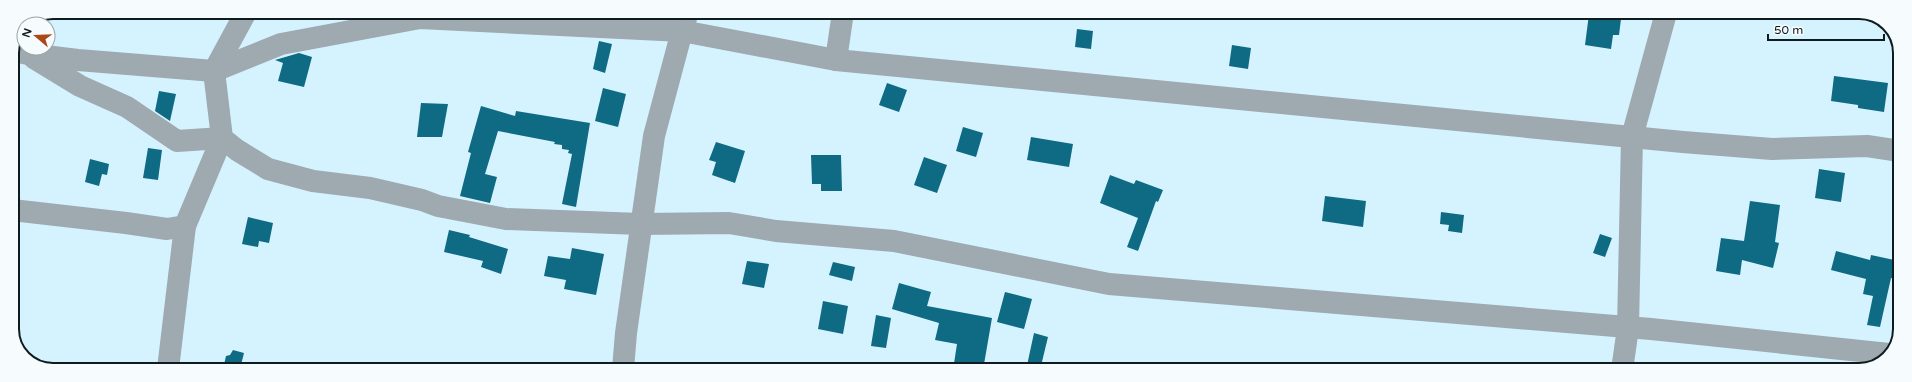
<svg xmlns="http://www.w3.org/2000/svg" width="1912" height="382" viewBox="0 0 1912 382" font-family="'Varela Round',sans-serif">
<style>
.building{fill:#0f6a83}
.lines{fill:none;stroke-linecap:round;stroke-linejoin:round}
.minor{stroke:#9eaaaf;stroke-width:22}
.rim{fill:none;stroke:#101b1f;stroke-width:2}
</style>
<rect width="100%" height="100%" fill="#d5f3ff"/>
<!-- building -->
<g class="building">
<polygon points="1589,14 1621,19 1619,35 1613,35 1611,49 1585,45"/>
<polygon points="1077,29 1093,31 1091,49 1075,47"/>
<polygon points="599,41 612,44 605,73 593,69"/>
<polygon points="1232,45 1251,48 1248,69 1229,66"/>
<polygon points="299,53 312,57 304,87 278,81 283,63 275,60"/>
<polygon points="1834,76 1888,83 1884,112 1858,108 1858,105 1831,101"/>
<polygon points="887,83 907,90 899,112 879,105"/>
<polygon points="603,88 626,94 618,127 595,121"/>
<polygon points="159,91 176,94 170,121 155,111"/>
<polygon points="421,103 448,104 442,137 417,137"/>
<polygon points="481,106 515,116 516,111 590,123 576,207 562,204 572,154 568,153 569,150 562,149 562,145 554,144 555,142 498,131 485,174 497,177 490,203 460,196 471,153 468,152"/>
<polygon points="963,127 983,133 976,157 956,151"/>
<polygon points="1031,137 1073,144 1069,167 1027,160"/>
<polygon points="716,142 745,151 735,183 712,175 716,162 709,160"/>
<polygon points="148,148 162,150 158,180 143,178"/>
<polygon points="811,155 841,155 842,191 821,191 821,184 812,184"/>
<polygon points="924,157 947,165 937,193 914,185"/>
<polygon points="90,159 109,164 107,175 102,174 99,186 85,182"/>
<polygon points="1819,169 1845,173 1841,202 1815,198"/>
<polygon points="1110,175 1134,184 1136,180 1163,190 1158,202 1156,201 1138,251 1127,247 1138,218 1100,203"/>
<polygon points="1325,196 1366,201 1363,227 1322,221"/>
<polygon points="1750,201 1780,205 1775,242 1779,243 1773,268 1742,260 1740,275 1716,271 1721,238 1744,241"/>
<polygon points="1441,212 1464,215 1462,233 1448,231 1449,225 1440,224"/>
<polygon points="248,217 273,223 269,243 259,241 258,247 242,244"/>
<polygon points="449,230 470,235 469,237 508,249 501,274 481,267 483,261 444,252"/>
<polygon points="1600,234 1612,238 1605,257 1593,253"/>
<polygon points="572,248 604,254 596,295 564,289 566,280 544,276 548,256 570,259"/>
<polygon points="1836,251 1870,260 1871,255 1899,261 1899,280 1891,278 1880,327 1867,325 1873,296 1863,294 1866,279 1831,270"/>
<polygon points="747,261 769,264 764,288 742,284"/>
<polygon points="833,262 855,267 852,281 829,275"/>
<polygon points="899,283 931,292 927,306 992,318 983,370 953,370 957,344 935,340 939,323 892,309"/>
<polygon points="1005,292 1032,299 1024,329 997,322"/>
<polygon points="823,301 848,306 843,334 818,329"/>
<polygon points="876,315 891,318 886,348 871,346"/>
<polygon points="1034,333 1048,337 1040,370 1026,370"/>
<polygon points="233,350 244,353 240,369 223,369 226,356 230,355"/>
</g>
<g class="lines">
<!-- minor -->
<g class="minor">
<polyline points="246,12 214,71 222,138 237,150 268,169 313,181 370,188 422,200 438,206 506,219 640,224 729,223 776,231 894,241 1109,284 1651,329 1889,354"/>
<polyline points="13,51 28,54 78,60 214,71 281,44 420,18 682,31 688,12"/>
<polyline points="34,58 80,86 127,107 177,141 222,138 185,226 168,369"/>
<polyline points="836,60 843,12"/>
<polyline points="12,210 126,223 167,229 185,226"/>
<polyline points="623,369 626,333 654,136 682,31 836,60 1683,142 1772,149 1867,146 1900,151"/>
<polyline points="1622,370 1628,328 1632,137 1666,13"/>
</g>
</g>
<!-- crop -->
<path d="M0 0H1912V382H0ZM53 19H1859A34 34 0 0 1 1893 53V329A34 34 0 0 1 1859 363H53A34 34 0 0 1 19 329V53A34 34 0 0 1 53 19Z" fill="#f6fcfe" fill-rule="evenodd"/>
<path class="rim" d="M53 19H1859A34 34 0 0 1 1893 53V329A34 34 0 0 1 1859 363H53A34 34 0 0 1 19 329V53A34 34 0 0 1 53 19Z"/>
<!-- north arrow -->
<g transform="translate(36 36) rotate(289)"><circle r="19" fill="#f6fcfe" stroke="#9aa2a5"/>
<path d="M0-3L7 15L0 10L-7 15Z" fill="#ac4717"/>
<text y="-6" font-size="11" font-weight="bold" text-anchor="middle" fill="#101b1f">N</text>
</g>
<!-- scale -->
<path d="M1768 34v6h116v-6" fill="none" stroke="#101b1f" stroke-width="2"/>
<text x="1774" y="34" font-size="12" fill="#101b1f" stroke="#f6fcfe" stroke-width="3" paint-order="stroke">50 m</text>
</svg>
